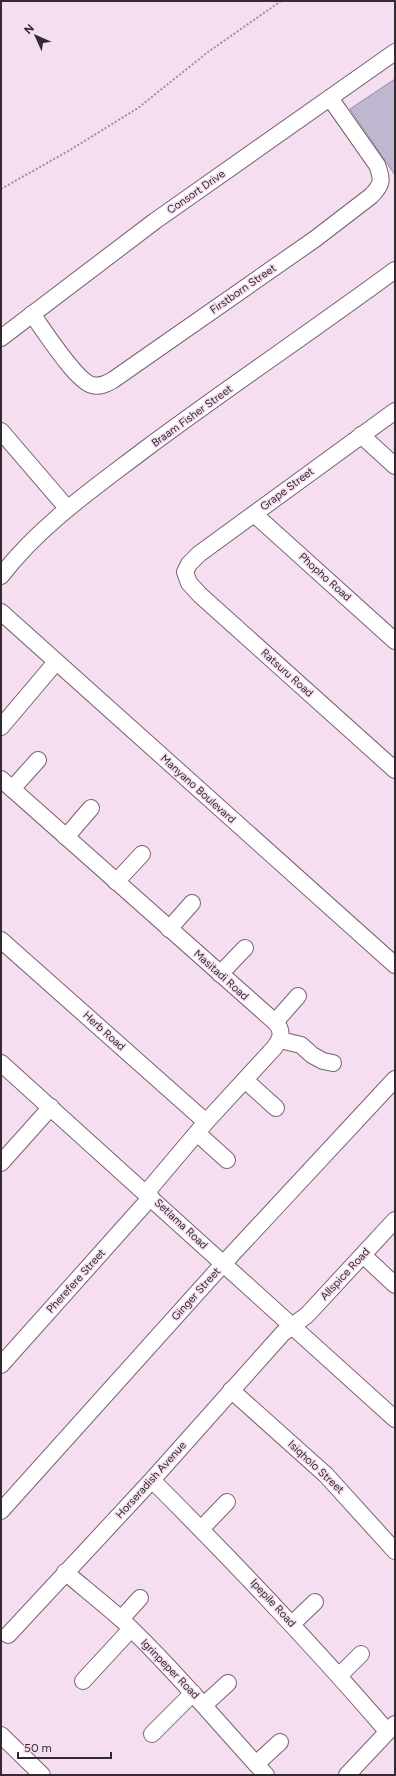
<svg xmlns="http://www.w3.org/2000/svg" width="396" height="1776" viewBox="0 0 396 1776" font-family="Figtree,sans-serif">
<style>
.building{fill:#bfb6cf;stroke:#978ea6}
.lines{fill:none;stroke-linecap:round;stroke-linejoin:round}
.minor-casing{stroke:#776273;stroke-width:18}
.path{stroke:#a08e9c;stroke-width:2;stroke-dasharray:2 2;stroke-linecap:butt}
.minor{stroke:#fff;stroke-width:16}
.labels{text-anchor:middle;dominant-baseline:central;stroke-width:3;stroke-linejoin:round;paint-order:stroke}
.street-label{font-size:11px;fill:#322931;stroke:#f6def1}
</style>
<rect width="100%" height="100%" fill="#f6def1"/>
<!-- building -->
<polygon class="building" points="395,79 395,175 350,109"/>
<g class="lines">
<!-- minor casing -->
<g class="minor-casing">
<g id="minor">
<path d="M 32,314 C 43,329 76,381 92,385 C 100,387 106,384 113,380 L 315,239 L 371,196 C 382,185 383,180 377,165 L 330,98"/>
<polyline points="1,338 155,221 395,52"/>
<polyline points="395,411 199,554 189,564 185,572 189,583 200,595 395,770"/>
<polyline points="1,431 67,508"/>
<polyline points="361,435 395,466"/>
<polyline points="254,514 395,641"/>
<path d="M 1,576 C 40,525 93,489 144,450 C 226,389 312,331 395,270"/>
<polyline points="1,612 395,965"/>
<polyline points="1,727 56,662"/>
<path d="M 1,779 L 275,1022 C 284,1031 281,1039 274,1048 L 206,1122 L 146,1193"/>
<polyline points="12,789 38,760"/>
<polyline points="66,837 91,808"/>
<polyline points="116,882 142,854"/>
<polyline points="169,929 192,903"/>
<polyline points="1,940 206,1122"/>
<polyline points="220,974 245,948"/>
<polyline points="275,1022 298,996"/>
<polyline points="280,1040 301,1045 312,1055 323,1061 333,1063"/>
<polyline points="1,1063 395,1419"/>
<polyline points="245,1080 276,1108"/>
<polyline points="197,1133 227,1160"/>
<polyline points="1,1163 51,1107"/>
<polyline points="363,1255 395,1285"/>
<polyline points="1,1365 151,1197"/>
<polyline points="231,1390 326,1475 395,1551"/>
<path d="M 152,1480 C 234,1562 312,1644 387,1731"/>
<polyline points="1,1511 223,1264 395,1079"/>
<polyline points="201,1529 227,1502"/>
<path d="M 65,1572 C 84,1588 103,1603 121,1619 C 173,1668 218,1723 266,1775"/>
<polyline points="121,1619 140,1598"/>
<polyline points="292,1624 315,1602"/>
<polyline points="8,1635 152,1480 283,1333 307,1315 395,1220"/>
<polyline points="339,1676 361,1654"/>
<polyline points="83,1681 131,1629"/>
<polyline points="204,1705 228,1683"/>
<polyline points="152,1734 193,1693"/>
<polyline points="1,1735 42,1775"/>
<polyline points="256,1764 280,1742"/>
<polyline points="347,1775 395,1724"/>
</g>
</g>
<!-- path -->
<polyline class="path" points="1,189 70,150 138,108 208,52 281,1"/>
<!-- minor -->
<use href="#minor" class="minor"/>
</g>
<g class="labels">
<!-- street labels -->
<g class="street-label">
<text transform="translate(196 192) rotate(-35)">Consort Drive</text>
<text transform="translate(243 289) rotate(-35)">Firstborn Street</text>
<text transform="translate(192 416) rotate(-36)">Braam Fisher Street</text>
<text transform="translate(287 489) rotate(-37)">Grape Street</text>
<text transform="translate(325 577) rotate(42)">Phopho Road</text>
<text transform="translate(287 673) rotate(42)">Ratsuru Road</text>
<text transform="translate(198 789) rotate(42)">Manyano Boulevard</text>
<text transform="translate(221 975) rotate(42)">Masitadi Road</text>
<text transform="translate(104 1031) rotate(42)">Herb Road</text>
<text transform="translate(181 1224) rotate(43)">Setlama Road</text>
<text transform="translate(345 1274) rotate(-47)">Allspice Road</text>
<text transform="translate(76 1281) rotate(-48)">Pherefere Street</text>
<text transform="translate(196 1294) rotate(-48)">Ginger Street</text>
<text transform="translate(316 1467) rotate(43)">Isiqholo Street</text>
<text transform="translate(151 1480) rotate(-48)">Horseradish Avenue</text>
<text transform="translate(273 1603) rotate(47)">Ipepile Road</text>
<text transform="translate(170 1669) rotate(46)">Igrinpeper Road</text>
</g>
</g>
<!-- border -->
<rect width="396" height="1776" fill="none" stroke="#322931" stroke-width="4"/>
<!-- north arrow -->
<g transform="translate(36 36) rotate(315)" stroke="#f6def1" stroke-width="3" paint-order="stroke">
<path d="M0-3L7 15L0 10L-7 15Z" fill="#322931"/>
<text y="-6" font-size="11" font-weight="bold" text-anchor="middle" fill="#322931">N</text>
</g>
<!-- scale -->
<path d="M18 1752v6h93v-6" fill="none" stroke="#322931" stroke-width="2"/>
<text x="24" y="1752" font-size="12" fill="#322931" stroke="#f6def1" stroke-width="3" paint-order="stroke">50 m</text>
</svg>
